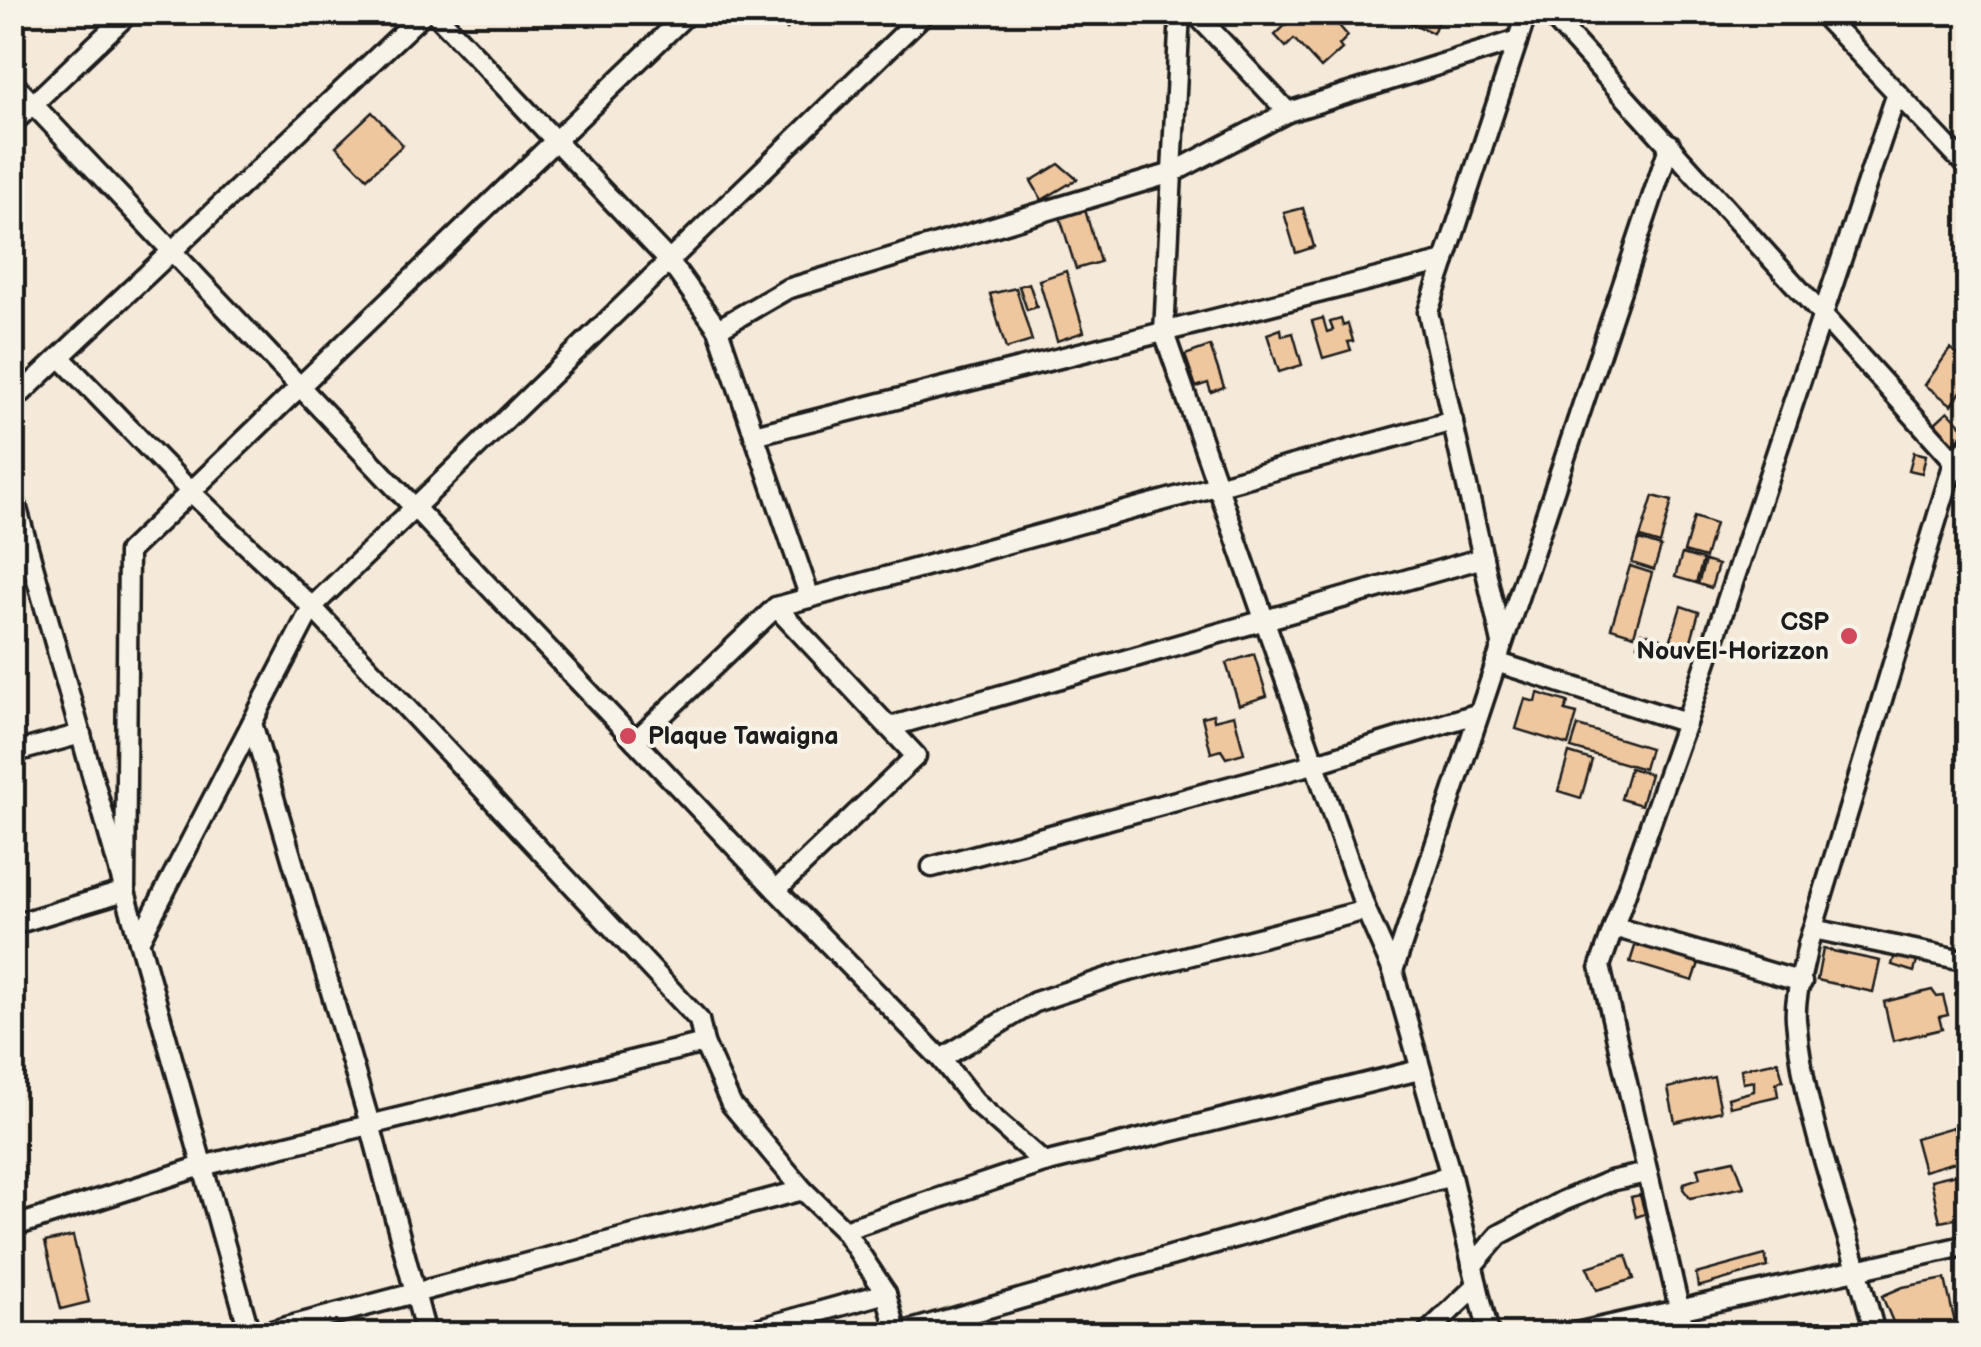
<svg xmlns="http://www.w3.org/2000/svg" width="1981" height="1347" viewBox="0 0 1981 1347" font-family="'Balsamiq Sans',sans-serif">
<style>
.building{fill:#efc79f;stroke:#1c1c1c;stroke-width:2.5}
.lines{fill:none;stroke-linecap:round;stroke-linejoin:round}
.minor-casing{stroke:#1c1c1c;stroke-width:25}
.minor{stroke:#f7f3e8;stroke-width:18}
.poi-dot{fill:#d1495b;stroke:#f7f3e8;stroke-width:4}
.labels{text-anchor:middle;dominant-baseline:central;stroke-width:8;stroke-linejoin:round;paint-order:stroke}
.poi-label{font-size:25px;font-weight:bold;fill:#1c1c1c;stroke:#f7f3e8;text-anchor:end}
</style>
<rect width="100%" height="100%" fill="#f5ead9"/>
<filter id="ink" filterUnits="userSpaceOnUse"><feTurbulence type="fractalNoise" baseFrequency=".01" numOctaves="2"/><feDisplacementMap in="SourceGraphic" scale="20" xChannelSelector="R" yChannelSelector="G"/><feConvolveMatrix kernelMatrix="1 2 1 2 8 2 1 2 1" color-interpolation-filters="sRGB"/></filter>
<g filter="url(#ink)">
<!-- building -->
<g class="building">
<polygon points="766,12 805,12 787,29"/>
<polygon points="1299,12 1311,12 1314,16 1327,12 1348,36 1339,45 1342,49 1321,68 1294,39 1286,47 1275,35"/>
<polygon points="1395,12 1442,12 1433,33 1394,15"/>
<polygon points="372,112 403,145 367,178 336,146"/>
<polygon points="1059,164 1077,179 1042,200 1031,181"/>
<polygon points="1084,206 1100,262 1076,269 1059,214"/>
<polygon points="1303,208 1314,247 1296,253 1284,213"/>
<polygon points="1066,271 1084,332 1057,341 1039,280"/>
<polygon points="1029,283 1037,307 1027,310 1019,286"/>
<polygon points="1016,288 1032,341 1006,349 990,294"/>
<polygon points="1323,318 1327,332 1333,330 1330,322 1341,319 1343,326 1348,324 1353,341 1348,342 1351,350 1323,358 1312,321"/>
<polygon points="1281,329 1282,336 1293,333 1302,365 1279,372 1267,334"/>
<polygon points="1210,346 1224,387 1211,392 1208,383 1196,387 1185,355"/>
<polygon points="1950,349 1968,363 1968,381 1952,405 1925,385"/>
<polygon points="1948,411 1967,431 1953,444 1934,424"/>
<polygon points="1914,452 1926,455 1922,473 1909,470"/>
<polygon points="1653,496 1672,501 1660,544 1640,538"/>
<polygon points="1694,517 1715,524 1705,558 1684,552"/>
<polygon points="1639,540 1661,547 1654,570 1632,563"/>
<polygon points="1682,554 1703,560 1696,583 1675,577"/>
<polygon points="1705,561 1718,565 1711,588 1698,584"/>
<polygon points="1630,566 1652,573 1634,635 1611,628"/>
<polygon points="1681,606 1699,612 1690,644 1671,639"/>
<polygon points="1641,632 1661,638 1657,651 1637,645"/>
<polygon points="1254,654 1267,696 1239,705 1226,663"/>
<polygon points="1538,693 1568,702 1565,711 1577,714 1568,745 1516,729 1525,699 1536,702"/>
<polygon points="1213,714 1214,720 1234,715 1244,753 1226,758 1221,750 1211,753 1202,717"/>
<polygon points="1578,726 1650,748 1644,769 1571,748"/>
<polygon points="1569,753 1592,760 1581,798 1558,791"/>
<polygon points="1630,768 1650,774 1641,805 1621,799"/>
<polygon points="1637,940 1700,960 1693,981 1630,962"/>
<polygon points="1823,949 1880,961 1873,992 1817,980"/>
<polygon points="1896,950 1918,958 1914,972 1892,965"/>
<polygon points="1932,990 1937,997 1943,996 1948,1015 1939,1017 1942,1029 1893,1041 1884,1002"/>
<polygon points="1778,1061 1783,1080 1776,1083 1778,1096 1730,1107 1728,1098 1754,1091 1754,1081 1743,1083 1741,1069"/>
<polygon points="1714,1077 1721,1111 1675,1122 1668,1088"/>
<polygon points="1953,1127 1966,1159 1924,1171 1915,1138"/>
<polygon points="1734,1160 1744,1187 1690,1198 1683,1189 1684,1183 1700,1178 1697,1168"/>
<polygon points="1956,1174 1965,1217 1940,1222 1931,1180"/>
<polygon points="1640,1195 1645,1214 1636,1217 1631,1197"/>
<polygon points="73,1236 89,1302 61,1309 45,1242"/>
<polygon points="1626,1255 1634,1279 1597,1290 1587,1267"/>
<polygon points="1765,1255 1768,1267 1698,1287 1696,1274"/>
<polygon points="1945,1279 1955,1323 1919,1334 1898,1334 1882,1296 1903,1287"/>
<polygon points="1817,1321 1820,1334 1788,1334 1787,1328"/>
</g>
<g class="lines">
<!-- minor casing -->
<g class="minor-casing">
<g id="minor">
<polyline points="434,12 670,262 718,329 810,598"/>
<polyline points="1180,12 1164,333 1366,910 1393,971 1451,1176 1489,1334"/>
<polyline points="1194,12 1288,112"/>
<polyline points="1548,12 1968,476"/>
<polyline points="1820,12 1968,168"/>
<polyline points="12,82 776,890 941,1059 975,1102 1044,1163"/>
<polyline points="12,124 130,12"/>
<polyline points="718,329 787,289 1172,173 1288,112 1518,40"/>
<polyline points="60,357 191,492 312,607 699,1020 704,1043 731,1104 803,1190"/>
<polyline points="12,402 425,12"/>
<polyline points="754,435 1445,261"/>
<polyline points="12,491 250,1334"/>
<polyline points="776,607 916,756 776,890"/>
<polyline points="1502,643 1428,312 1527,12"/>
<polyline points="1496,662 1686,723"/>
<polyline points="252,723 370,1124 426,1334"/>
<polyline points="889,727 1483,558"/>
<polyline points="635,741 776,607 1453,421"/>
<polyline points="12,753 81,734"/>
<polyline points="932,867 1313,764 1479,713"/>
<polyline points="12,925 125,891 128,552 689,12"/>
<polyline points="1614,927 1802,982"/>
<polyline points="1813,929 1968,961"/>
<polyline points="139,941 312,607 926,12"/>
<polyline points="1393,971 1670,144"/>
<polyline points="941,1059 1035,1002 1122,973 1366,910"/>
<polyline points="12,1227 202,1166 704,1043"/>
<polyline points="1472,1266 1499,1235 1563,1201 1610,1181 1647,1173"/>
<polyline points="260,1334 803,1190 844,1230"/>
<polyline points="739,1334 886,1293"/>
<polyline points="897,1334 886,1293 844,1230 1044,1163 1419,1070"/>
<polyline points="897,1334 1451,1176"/>
<polyline points="1426,1334 1477,1285"/>
<polyline points="1571,1334 1968,1245"/>
<polyline points="1685,1334 1600,966 1686,723 1897,93"/>
<path d="M 1875,1334 C 1850,1230 1805,1129 1796,1020 C 1794,996 1804,968 1808,944 L 1954,462 L 1968,447"/>
</g>
</g>
<!-- minor -->
<use href="#minor" class="minor"/>
</g>
</g>
<!-- markers -->
<g class="poi-dot">
<circle cx="1849" cy="636" r="10"/>
<circle cx="628" cy="736" r="10"/>
</g>
<g class="labels">
<!-- poi labels -->
<g class="poi-label">
<text x="1829" y="622">CSP<tspan x="1829" dy="29">NouvEl-Horizzon</tspan></text>
<text x="648" y="736" text-anchor="start">Plaque Tawaigna</text>
</g>
</g>
<!-- margin -->
<rect width="1981" height="1347" fill="none" stroke="#f7f3e8" stroke-width="50"/>
<rect x="25" y="25" width="1931" height="1297" fill="none" stroke="#1c1c1c" stroke-width="4" filter="url(#ink)"/>
</svg>
